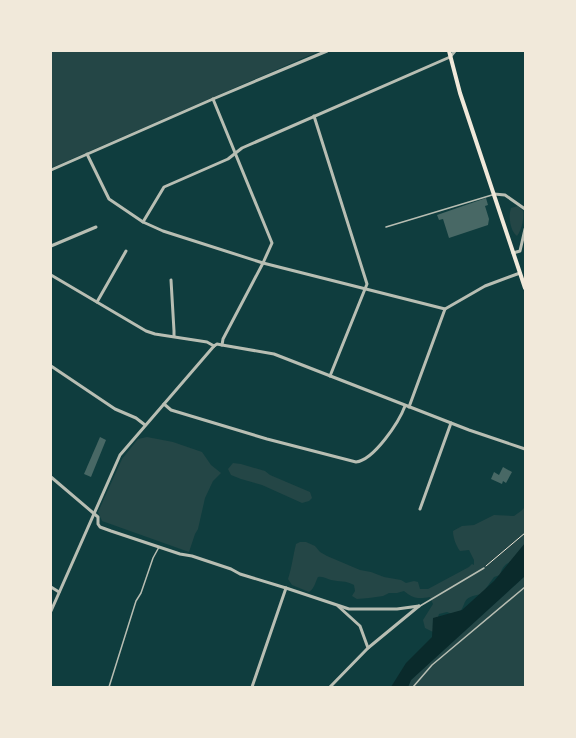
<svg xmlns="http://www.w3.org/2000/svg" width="576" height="738" viewBox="0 0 576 738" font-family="'IBM Plex Serif',serif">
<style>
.green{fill:#244646}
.water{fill:#0a2a2b}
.building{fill:#486865}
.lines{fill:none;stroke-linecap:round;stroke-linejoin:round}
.path{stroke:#f1e9da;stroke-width:1}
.service{stroke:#b8beb3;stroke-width:1.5}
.minor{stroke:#b8beb3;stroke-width:3}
.secondary{stroke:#f1e9da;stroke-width:4}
</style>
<rect width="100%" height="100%" fill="#0f3d3e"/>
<!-- green -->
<g class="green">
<polygon points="51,51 319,51 51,168"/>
<path d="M 518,206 L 523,211 C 524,219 522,229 517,236 C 510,231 508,216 511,208 Z"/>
<polygon points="147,437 173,442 202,452 211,465 221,473 213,481 205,498 198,529 195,534 189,552 102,521 98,512 122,459 138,439"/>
<polygon points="233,463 241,464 265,471 270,475 310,492 312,498 309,501 302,503 262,485 241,479 231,475 228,469"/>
<path d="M 525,507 C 525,516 528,548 522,554 C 513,563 504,560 500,575 L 494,577 L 482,594 C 459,598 469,602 457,616 L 447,612 L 439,614 L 436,623 L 435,633 L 425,628 L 423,620 L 433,604 L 430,597 C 419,599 413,599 404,591 L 397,593 L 389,593 L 383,596 L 369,598 L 357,599 L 352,596 L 355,591 L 354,585 C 345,580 340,582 331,580 C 326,579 324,576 318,577 C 315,582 315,588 309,592 L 292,585 L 288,579 C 292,567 293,556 296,544 L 300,542 L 306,542 L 315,546 L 320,552 L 327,556 L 360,570 L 371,572 L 384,577 L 401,580 L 406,583 L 414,581 L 418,582 L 420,589 L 428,589 L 469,567 L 472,564 L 474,565 L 474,560 L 469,550 L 460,551 C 456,546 453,537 453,531 L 462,526 L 474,525 L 494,515 L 514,516 L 521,511 Z"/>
<polygon points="525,576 525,687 408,687 411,680"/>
</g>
<!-- water -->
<polygon class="water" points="525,543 525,576 411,680 408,687 391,687 406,663 432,637 433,618 462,610 494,581"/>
<!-- building -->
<g class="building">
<polygon points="486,198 488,205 485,206 489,219 488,225 449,238 443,219 439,220 437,215"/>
<polygon points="100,437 106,440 91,477 84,474"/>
<polygon points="503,467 512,472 506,483 503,481 502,484 491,479 494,472 499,475"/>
</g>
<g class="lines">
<!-- path -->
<polyline class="path" points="486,566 525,533"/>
<!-- service -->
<g class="service">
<polyline points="386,227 492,195"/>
<polyline points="420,606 484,568"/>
<polyline points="109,687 136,601 141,593 153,558 159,547"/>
<polyline points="413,687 432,665 525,587"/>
</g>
<!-- minor -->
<g class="minor">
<polyline points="213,99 272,243 263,263 223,339 222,345"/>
<polyline points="314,116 367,284 330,376"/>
<polyline points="87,154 109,199 143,222 163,231 263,263 445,309 485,286 520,273"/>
<polyline points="51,170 213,99 327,51"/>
<polyline points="494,194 505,195 525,209"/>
<polyline points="143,222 164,187 228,159 242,148 450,57 455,51"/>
<polyline points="51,246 96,227"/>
<polyline points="513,253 520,251 525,229"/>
<polyline points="51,275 146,331 155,334 207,342 214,346"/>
<polyline points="171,280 174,331 174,336"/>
<polyline points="97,302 126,251"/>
<polyline points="214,346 217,344 222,345 274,354 469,430 525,449"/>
<polyline points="51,366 115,409 136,418 145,425"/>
<path d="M 164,404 L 171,410 L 267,439 L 356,462 C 374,460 399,422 405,406"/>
<polyline points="409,407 445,309"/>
<polyline points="51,477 98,517 98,524 100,527 111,531 180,554 192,556 231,569 240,574 286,588 349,609 397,609 419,606"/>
<polyline points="420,509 451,423"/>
<polyline points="51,587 59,592"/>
<polyline points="338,606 360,626 368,648"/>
<polyline points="51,611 120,455 214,346"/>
<polyline points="252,687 286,588"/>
<polyline points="330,687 368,648 419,606"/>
</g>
<!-- secondary -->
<polyline class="secondary" points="449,51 460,93 525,288"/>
</g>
<!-- border -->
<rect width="576" height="738" fill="none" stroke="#f1e9da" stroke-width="104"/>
</svg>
